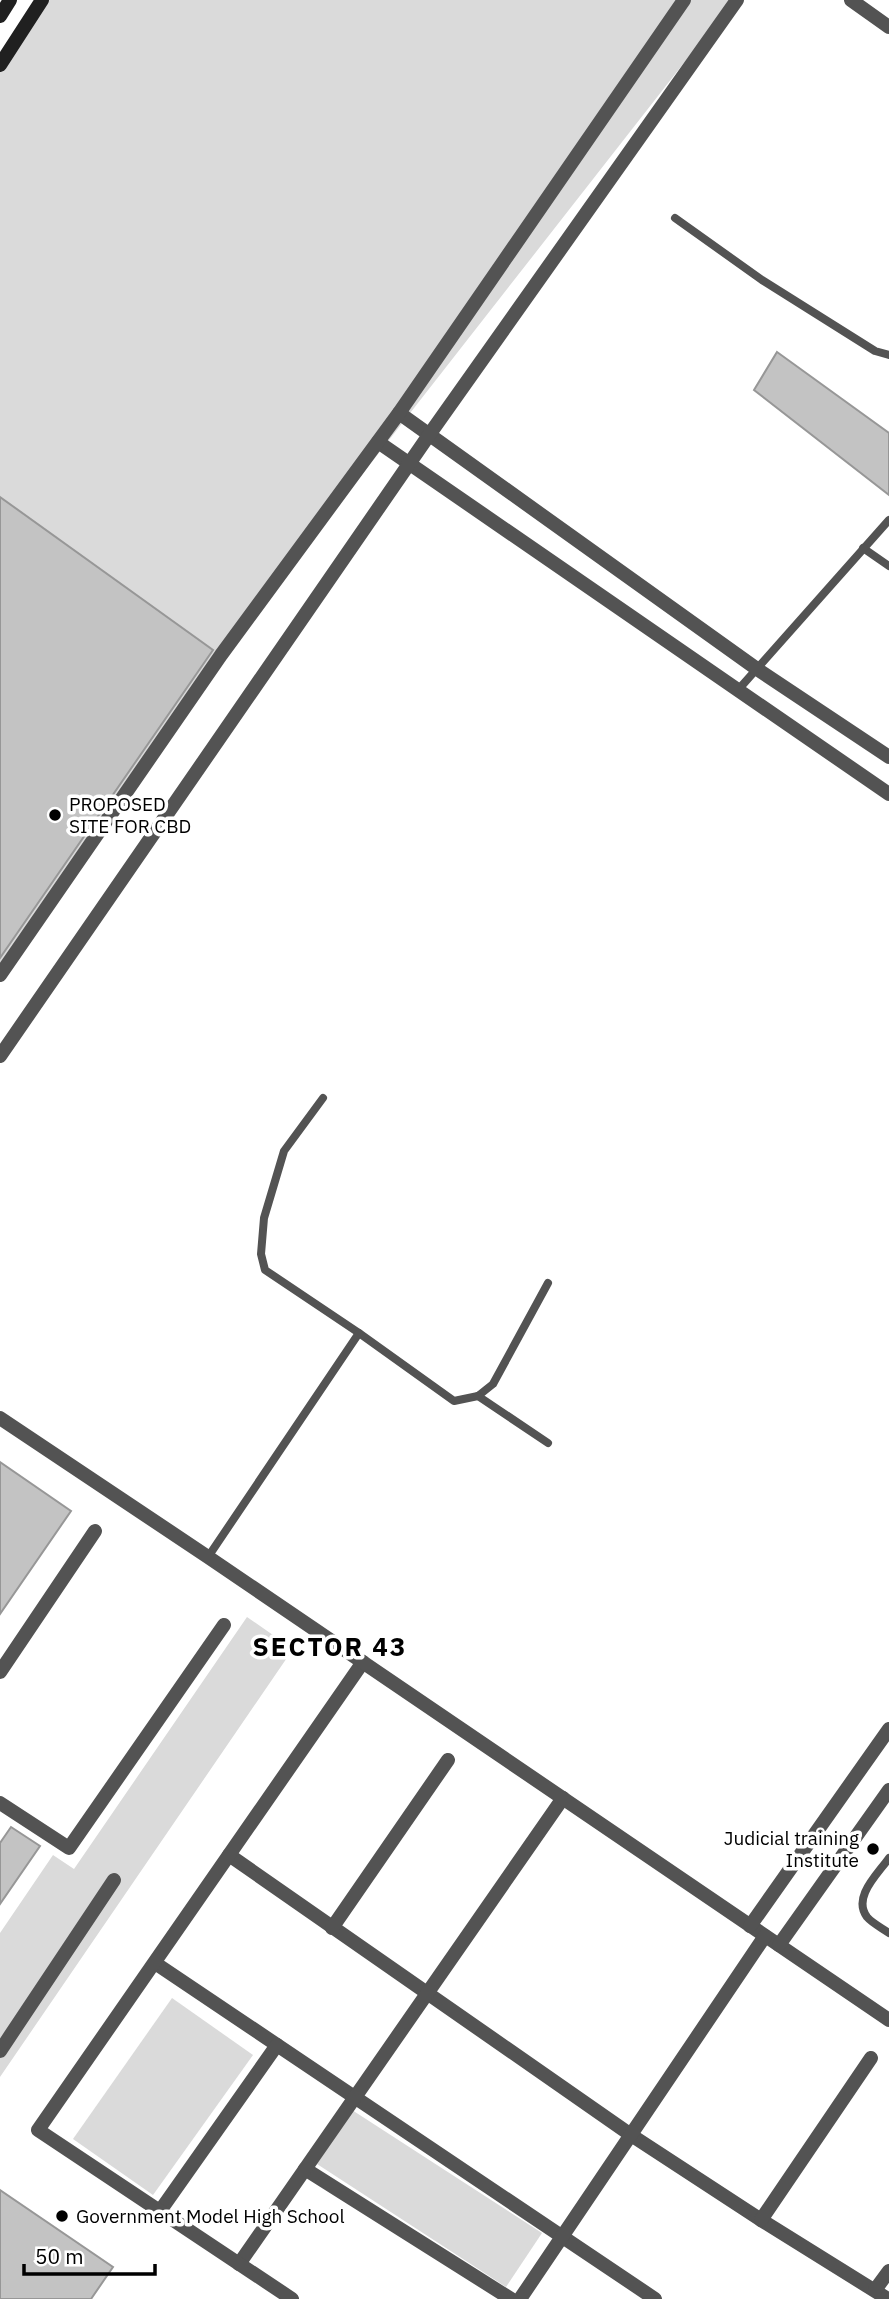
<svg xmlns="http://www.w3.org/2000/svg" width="889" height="2299" viewBox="0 0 889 2299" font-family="'IBM Plex Sans',sans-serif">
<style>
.green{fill:#dadada}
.building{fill:#c3c3c3;stroke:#979797;stroke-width:2}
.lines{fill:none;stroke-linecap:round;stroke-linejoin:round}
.service{stroke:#535353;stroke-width:8}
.minor{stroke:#535353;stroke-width:14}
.tertiary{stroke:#535353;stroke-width:14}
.secondary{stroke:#202020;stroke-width:14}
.poi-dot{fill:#000;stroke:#fff;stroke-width:2.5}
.labels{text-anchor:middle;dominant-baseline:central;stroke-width:7;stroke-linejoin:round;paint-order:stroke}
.poi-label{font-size:19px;fill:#000;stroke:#fff;text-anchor:start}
.district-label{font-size:26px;font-weight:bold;letter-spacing:2px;fill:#000;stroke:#fff}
</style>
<rect width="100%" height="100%" fill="#fff"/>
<!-- green -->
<g class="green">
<polygon points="42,0 733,0 221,655 0,975 0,65"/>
<polygon points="247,1617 293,1649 0,2077 0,1933 53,1855 74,1869"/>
<polygon points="172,1998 253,2055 153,2195 73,2139"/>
<polygon points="352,2110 542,2233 506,2287 317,2164"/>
</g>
<!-- building -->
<g class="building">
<polygon points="777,352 889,433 889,495 754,390"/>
<polygon points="0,497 213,650 0,958"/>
<polygon points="0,1462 71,1511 0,1614"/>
<polygon points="11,1827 40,1846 0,1904 0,1843"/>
<polygon points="0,2190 113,2267 91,2299 0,2299"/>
</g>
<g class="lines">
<!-- service -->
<g class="service">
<polyline points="675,218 762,280 875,351 889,355"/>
<polyline points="863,548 889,566"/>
<polyline points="738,690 889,520"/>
<polyline points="323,1098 284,1151 264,1218 261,1254 265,1270 359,1333 454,1401 478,1396 493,1384 548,1283"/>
<polyline points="478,1396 548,1443"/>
<polyline points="208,1557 359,1333"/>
<path d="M 889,1858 C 878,1874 852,1897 867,1917 C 872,1923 882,1928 889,1933"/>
</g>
<!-- minor -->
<g class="minor">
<polyline points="399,413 757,669 889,757"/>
<polyline points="378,442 889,794"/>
<polyline points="0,975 221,655 399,413 684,0"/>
<polyline points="0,1056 429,435 737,0"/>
<polyline points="0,1672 95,1531"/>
<polyline points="0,1803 69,1848 224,1625"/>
<polyline points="229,1855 631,2135 761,2220 888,2299"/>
<polyline points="332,1928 448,1760"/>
<polyline points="155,1963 655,2299"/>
<polyline points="0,2051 114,1880"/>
<polyline points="305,2169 511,2299"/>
<polyline points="160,2211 277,2045"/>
<polyline points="761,2220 871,2058"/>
<polyline points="239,2264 563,1798"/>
<polyline points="875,2290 889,2271"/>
<polyline points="292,2299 38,2130 363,1662"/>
</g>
<!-- tertiary -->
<g class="tertiary">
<polyline points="851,0 889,27"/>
<polyline points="0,1418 208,1557 889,2020"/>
<polyline points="750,1926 889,1729"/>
<polyline points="779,1945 889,1790"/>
<polyline points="520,2299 765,1936"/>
</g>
<!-- secondary -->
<g class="secondary">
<polyline points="0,16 10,0"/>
<polyline points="0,65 42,0"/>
</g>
</g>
<!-- markers -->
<g class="poi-dot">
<circle cx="55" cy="815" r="7"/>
<circle cx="873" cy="1849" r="7"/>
<circle cx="62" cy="2216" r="7"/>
</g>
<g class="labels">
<!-- poi labels -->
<g class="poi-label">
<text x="69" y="804">PROPOSED<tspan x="69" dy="22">SITE FOR CBD</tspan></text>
<text x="859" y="1838" text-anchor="end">Judicial training<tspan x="859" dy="22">Institute</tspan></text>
<text x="76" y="2216">Government Model High School</text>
</g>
<!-- district labels -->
<g class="district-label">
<text x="330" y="1646">SECTOR 43</text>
</g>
</g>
<!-- scale -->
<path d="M24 2264v10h131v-10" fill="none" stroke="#000000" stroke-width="3.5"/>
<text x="35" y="2264" font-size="21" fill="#000000" stroke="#ffffff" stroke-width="5" paint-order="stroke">50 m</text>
</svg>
